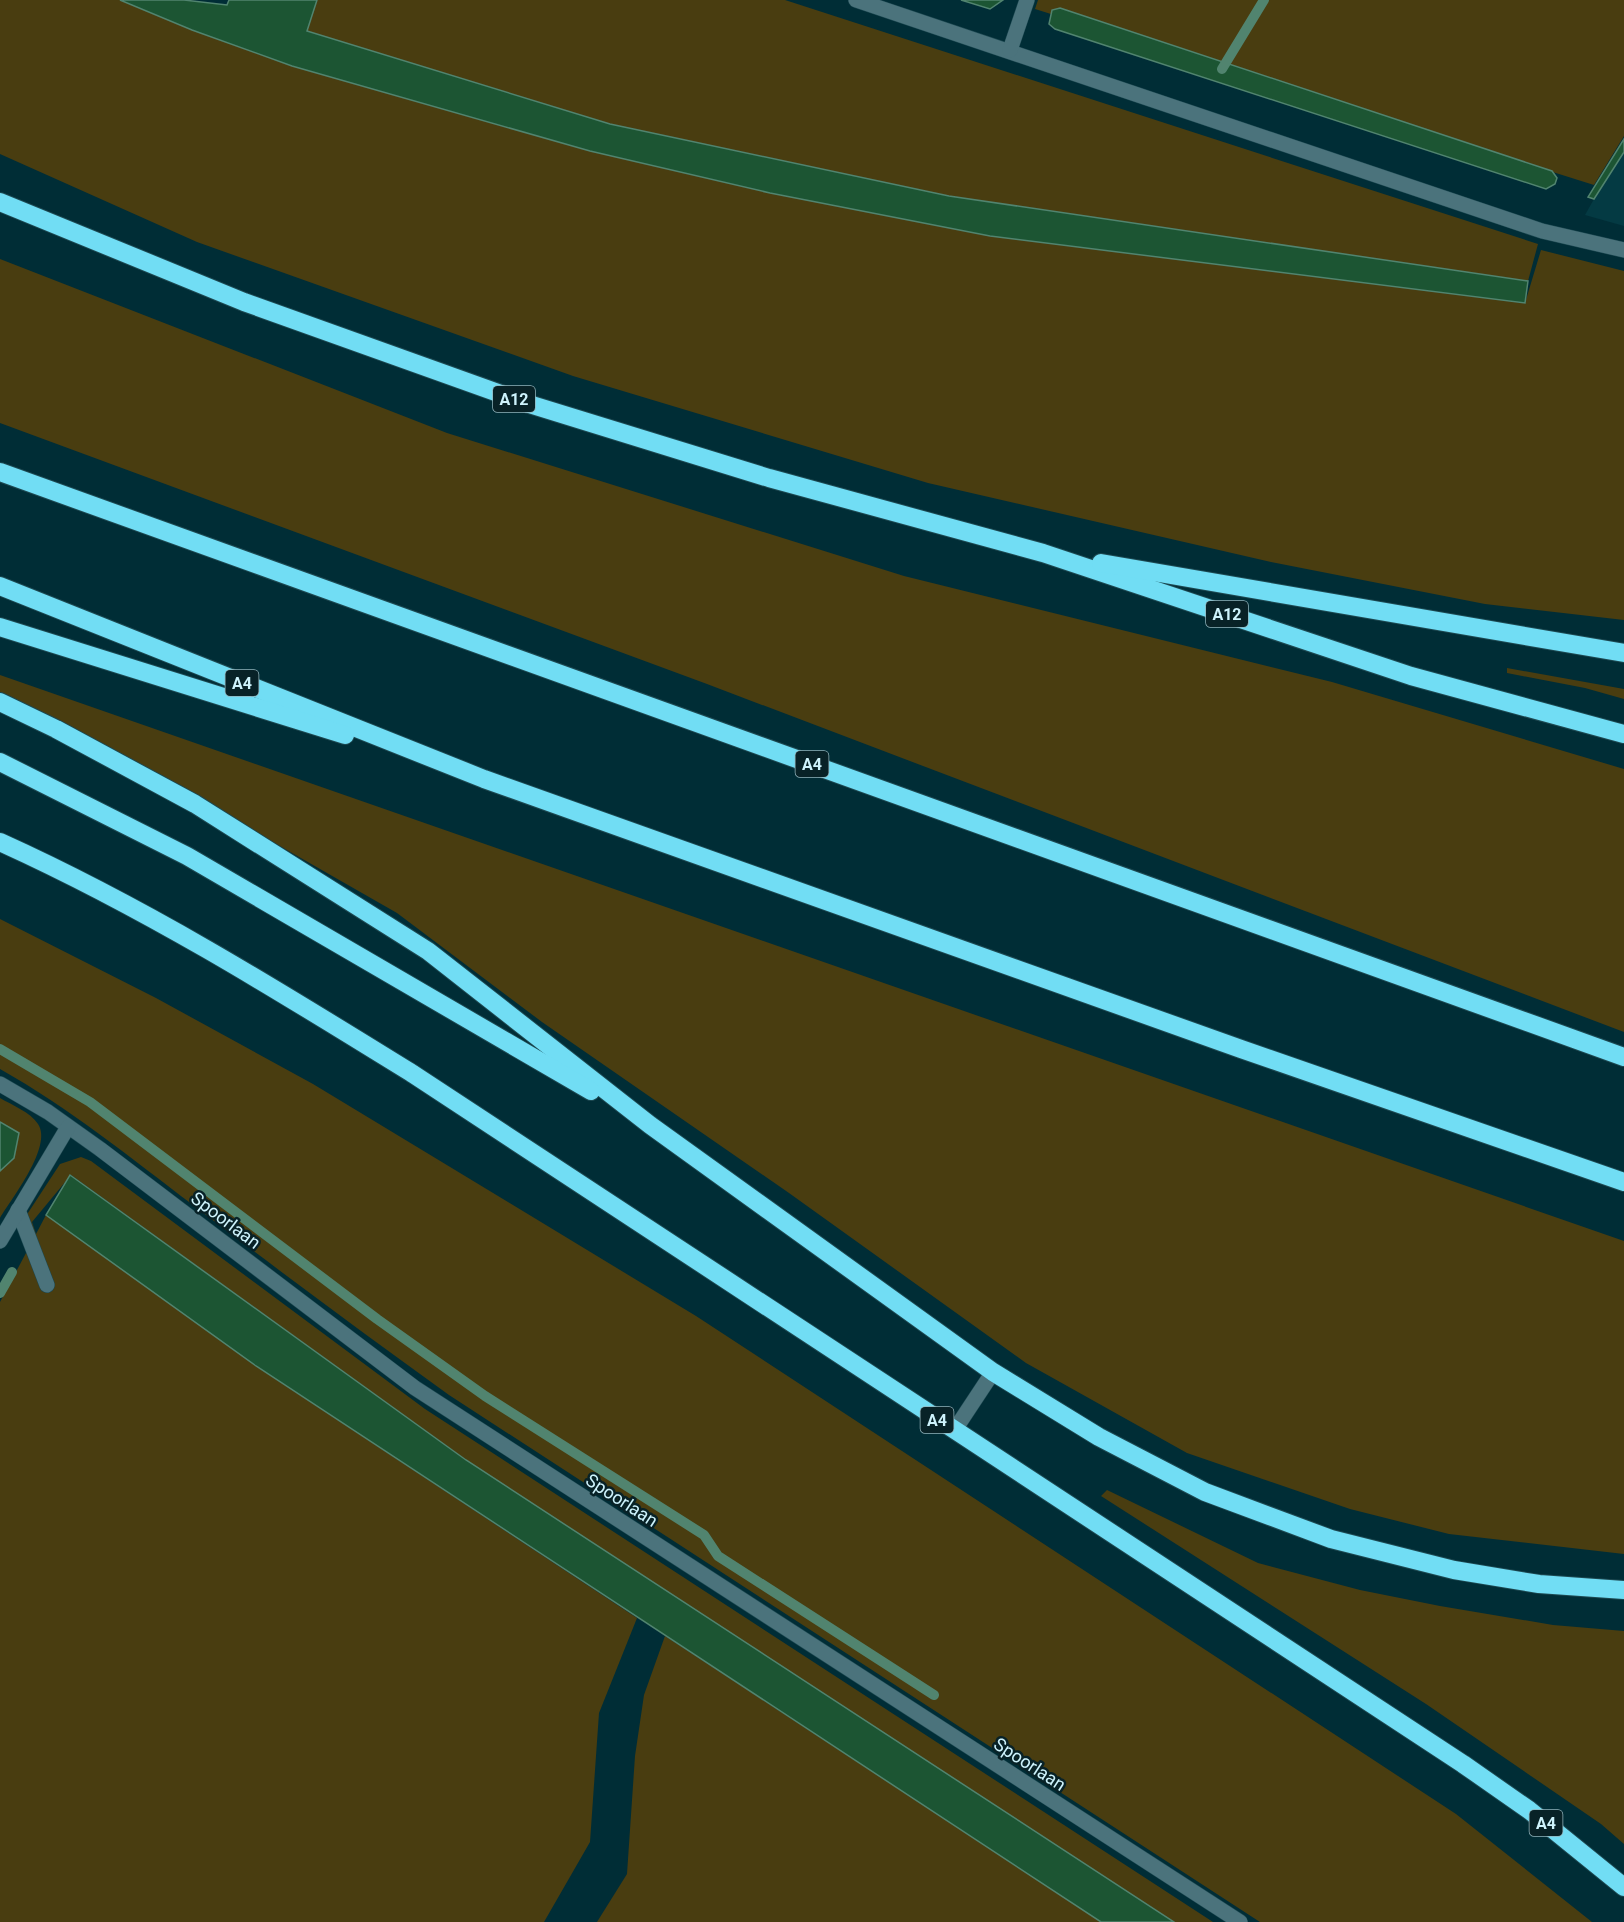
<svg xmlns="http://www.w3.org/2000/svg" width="1624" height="1922" viewBox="0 0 1624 1922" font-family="Roboto,sans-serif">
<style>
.built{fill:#043a43}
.green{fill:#493d10}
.water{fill:#1c5533;stroke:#51846f;stroke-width:1.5}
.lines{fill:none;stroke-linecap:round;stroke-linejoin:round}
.stream{stroke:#51846f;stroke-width:10}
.lane-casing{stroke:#1d4952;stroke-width:16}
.street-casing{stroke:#1d4952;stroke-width:16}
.highway-casing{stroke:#1d4952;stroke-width:20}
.lane{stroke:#4b737c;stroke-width:15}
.street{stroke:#4b737c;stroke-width:15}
.highway{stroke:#71ddf4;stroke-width:18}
.labels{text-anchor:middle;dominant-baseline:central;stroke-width:5;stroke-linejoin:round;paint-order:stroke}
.shield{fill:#082227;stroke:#93b4bc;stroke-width:1.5}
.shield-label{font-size:16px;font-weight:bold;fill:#cef3fc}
.street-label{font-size:18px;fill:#cef3fc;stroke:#082227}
</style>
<rect width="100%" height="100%" fill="#002d36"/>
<!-- built -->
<polygon class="built" points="1624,150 1624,226 1585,215 1594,199"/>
<!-- green -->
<g class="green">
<polygon points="0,0 120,0 192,30 292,66 590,151 770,193 1525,303 1541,250 1624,271 1624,620 1485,604 1271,562 928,483 573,376 197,242 0,154"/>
<polygon points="317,0 785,0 1538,244 1528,281 949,196 610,124 306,31"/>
<polygon points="1038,0 1624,0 1624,136 1594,185 1035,9"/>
<polygon points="0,259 447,433 904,576 1332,682 1624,769 1624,1032 707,684 0,423"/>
<polygon points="1507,668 1624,689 1624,699 1585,688 1507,673"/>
<polygon points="0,675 1624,1241 1624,1554 1449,1534 1350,1509 1187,1453 1026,1363 789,1193 542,1022 397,913 164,780 0,698"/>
<path d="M 0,919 L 156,998 L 313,1084 L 696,1316 L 1456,1814 L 1592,1922 L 1260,1922 L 449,1395 C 363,1333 278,1270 193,1205 C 131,1158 69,1108 0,1069 Z"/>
<path d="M 0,1098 C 12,1105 30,1112 38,1124 C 53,1146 12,1198 0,1218 L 0,1171 L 14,1158 L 19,1133 L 0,1122 Z"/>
<polygon points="81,1157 91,1161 425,1409 1213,1922 1174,1922 466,1460 71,1175 32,1222 36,1234 46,1215 256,1366 637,1618 599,1713 590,1842 544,1922 0,1922 0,1302 35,1236 24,1219 60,1164"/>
<polygon points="1107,1490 1258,1563 1360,1590 1440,1606 1553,1625 1624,1631 1624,1844 1601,1824 1426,1704 1101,1496"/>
<polygon points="665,1636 1102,1922 597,1922 627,1874 635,1756 644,1695"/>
</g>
<!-- water -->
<g class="water">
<polygon points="120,0 184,0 227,5 229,0 317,0 307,31 610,124 949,196 1528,281 1525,303 990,236 770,193 590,151 292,66 192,30"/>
<polygon points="961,0 1003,0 990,9"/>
<polygon points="1060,8 1552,171 1557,178 1555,184 1546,189 1055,29 1049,24 1052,10"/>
<polygon points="1624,139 1624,152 1594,199 1588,197"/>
<polygon points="0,1122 19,1133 14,1158 0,1171"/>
<polygon points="70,1175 466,1460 1174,1922 1101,1922 256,1366 46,1215"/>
</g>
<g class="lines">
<!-- stream -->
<g class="stream">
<polyline points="1222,69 1264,0"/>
<polyline points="0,1049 90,1102 377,1319 485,1396 704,1535 718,1556 934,1695"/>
<polyline points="0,1293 12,1272"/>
</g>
<!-- lane casing -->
<g class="lane-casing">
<g id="lane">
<polyline points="856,0 1542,231 1624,250"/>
<polyline points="1010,50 1027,0"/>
<polyline points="18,1210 47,1285"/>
<polyline points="954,1431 993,1372"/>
</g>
</g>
<!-- street casing -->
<g class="street-casing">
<g id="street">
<polyline points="0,1084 48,1112 100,1149 415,1388 1240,1922"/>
<polyline points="0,1241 68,1127"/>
</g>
</g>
<!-- highway casing -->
<g class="highway-casing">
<g id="highway">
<polyline points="0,202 244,302 529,404 769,478 1043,553 1411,676 1624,734"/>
<polyline points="0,472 1624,1057"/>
<polyline points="1101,563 1624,653"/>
<polyline points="0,586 484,779 1241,1049 1624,1182"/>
<polyline points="0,627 345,735"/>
<polyline points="0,702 56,729 195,804 428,951 650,1125 993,1372 1099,1437 1205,1492 1331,1539 1454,1570 1539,1584 1624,1590"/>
<polyline points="0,762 187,856 591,1091"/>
<path d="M 0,842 C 144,907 279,991 413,1074 L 1463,1764 L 1529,1810 L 1624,1887"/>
</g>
</g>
<!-- lane -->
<use href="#lane" class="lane"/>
<!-- street -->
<use href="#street" class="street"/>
<!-- highway -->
<use href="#highway" class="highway"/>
</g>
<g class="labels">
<!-- shield labels -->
<g class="shield">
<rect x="493" y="386" width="42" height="26" rx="4.5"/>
<rect x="1206" y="601" width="42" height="26" rx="4.5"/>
<rect x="225.5" y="670" width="33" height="26" rx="4.5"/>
<rect x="795.5" y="751" width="33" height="26" rx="4.5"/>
<rect x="920.5" y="1407" width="33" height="26" rx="4.5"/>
<rect x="1529.5" y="1810" width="33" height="26" rx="4.5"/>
</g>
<g class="shield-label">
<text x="514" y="399">A12</text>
<text x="1227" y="614">A12</text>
<text x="242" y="683">A4</text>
<text x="812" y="764">A4</text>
<text x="937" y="1420">A4</text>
<text x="1546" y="1823">A4</text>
</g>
<!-- street labels -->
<g class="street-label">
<text transform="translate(226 1220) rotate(37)">Spoorlaan</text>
<text transform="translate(622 1500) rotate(33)">Spoorlaan</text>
<text transform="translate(1030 1764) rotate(33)">Spoorlaan</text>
</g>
</g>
</svg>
